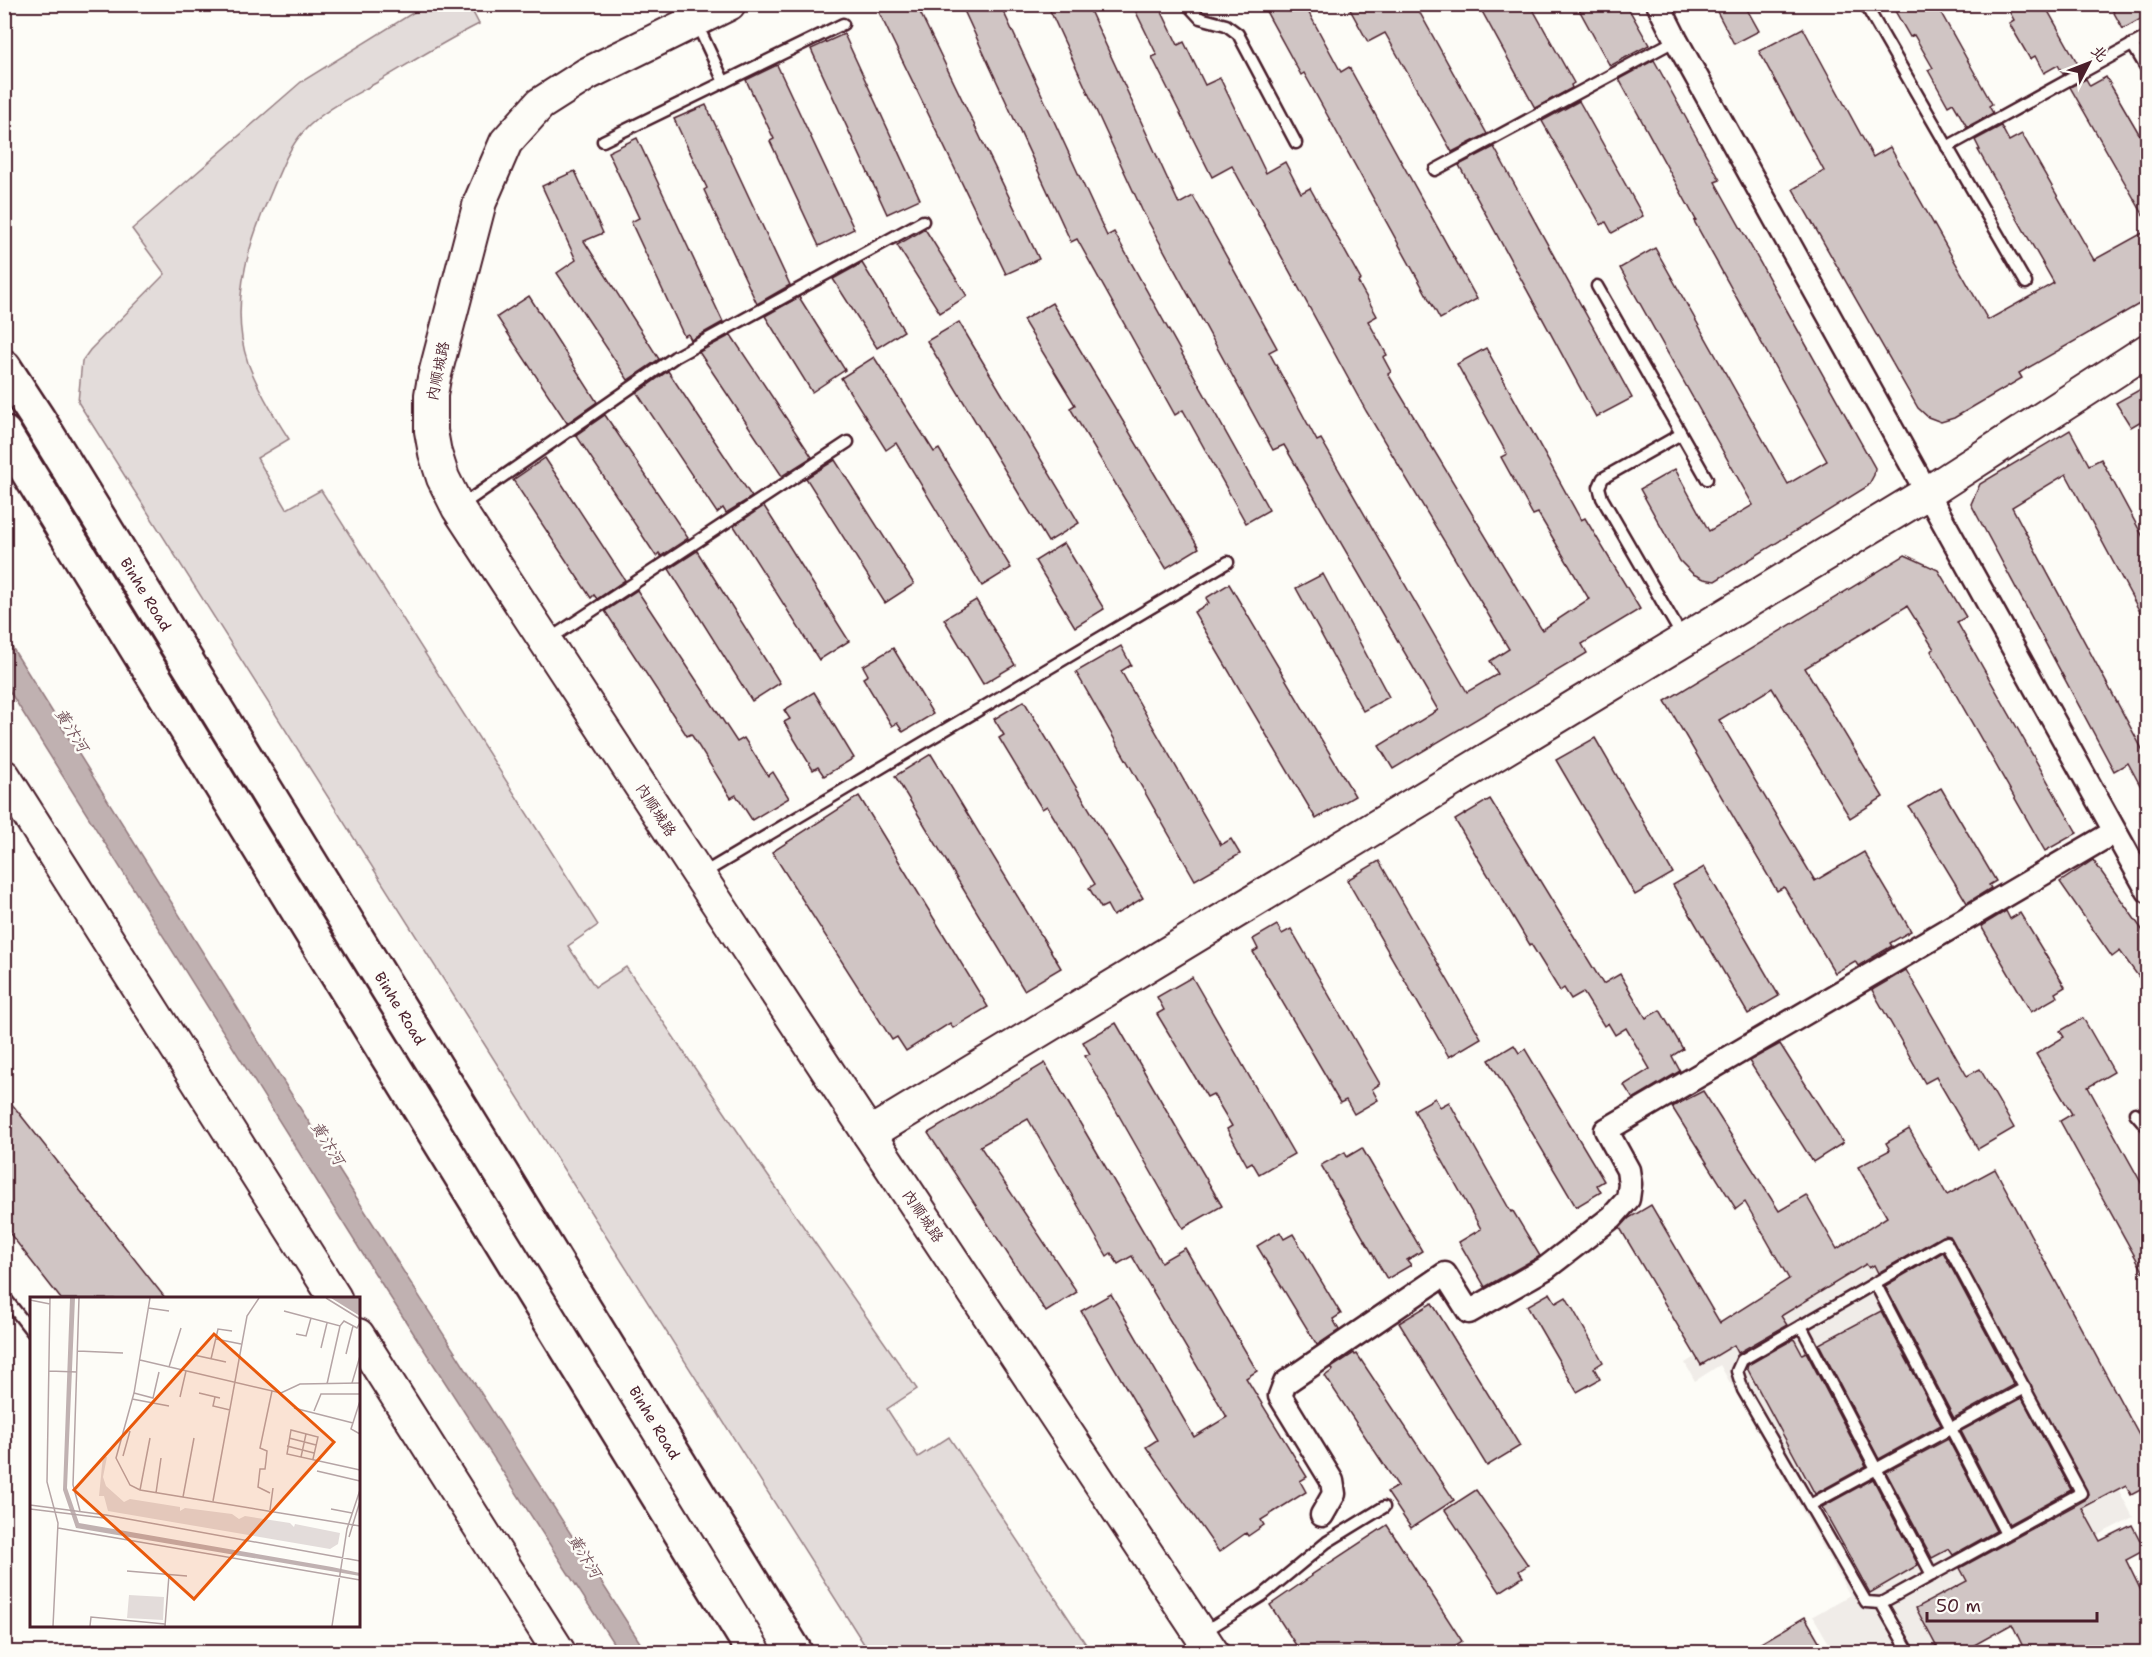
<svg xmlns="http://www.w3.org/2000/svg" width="2152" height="1657" viewBox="0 0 2152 1657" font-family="'Shantell Sans','LXGW WenKai TC',sans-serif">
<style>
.built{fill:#f0ece8}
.green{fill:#e3dcda;stroke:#967e82;stroke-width:1.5}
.water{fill:#c0b1b1;stroke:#91777b;stroke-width:1.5}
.building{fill:#d0c5c4;stroke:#4a1f2b;stroke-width:1.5}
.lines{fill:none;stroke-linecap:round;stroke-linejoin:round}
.lane-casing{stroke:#4a1f2b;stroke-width:15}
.street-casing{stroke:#4a1f2b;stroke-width:27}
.secondary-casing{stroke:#4a1f2b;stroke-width:36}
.primary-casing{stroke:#4a1f2b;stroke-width:38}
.lane{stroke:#fdfcf7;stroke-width:10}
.street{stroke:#fdfcf7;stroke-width:22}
.secondary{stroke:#fdfcf7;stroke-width:32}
.primary{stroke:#fdfcf7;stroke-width:33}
.labels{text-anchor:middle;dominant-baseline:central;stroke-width:5;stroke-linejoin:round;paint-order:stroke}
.street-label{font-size:15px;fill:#4a1f2b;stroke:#fdfcf7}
.water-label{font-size:16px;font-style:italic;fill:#73525a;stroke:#fdfcf7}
.inset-road{fill:none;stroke:#b5a4a5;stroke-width:1.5}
.view{fill:#e8590c;fill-opacity:0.15;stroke:#e8590c;stroke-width:3}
.inset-edge{fill:none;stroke:#4a1f2b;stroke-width:3}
</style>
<rect width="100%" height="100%" fill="#fdfcf7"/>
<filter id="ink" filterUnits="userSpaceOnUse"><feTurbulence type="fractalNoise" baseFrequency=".0167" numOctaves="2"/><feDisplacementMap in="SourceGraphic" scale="12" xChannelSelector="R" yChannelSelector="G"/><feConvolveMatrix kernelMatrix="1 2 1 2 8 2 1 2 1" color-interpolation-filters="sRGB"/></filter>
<g filter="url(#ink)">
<!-- built -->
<polygon class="built" points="1960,1193 2133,1517 1991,1591 1954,1622 1970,1652 1834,1652 1813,1616 1850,1595 1720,1365 1695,1381 1685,1363"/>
<!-- green -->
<path class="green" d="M 427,4 L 469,5 L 479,24 C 443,42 410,63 376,83 C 351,97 323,110 304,131 C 288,148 279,174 270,195 C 247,246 229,308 248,363 C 258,389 274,416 289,439 L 257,458 L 287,509 L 321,490 L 598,925 L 568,946 L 595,987 L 626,967 L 768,1176 L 917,1389 L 887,1409 L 918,1457 L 949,1437 L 1091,1652 L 869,1652 L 78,402 L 82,361 L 90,350 L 165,274 L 132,229 L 301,82 Z"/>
<!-- water -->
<polygon class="water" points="5,636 335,1164 646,1652 619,1652 374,1272 5,684"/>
<!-- building -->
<g class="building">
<polygon points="875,4 916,4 1039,259 1006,274"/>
<polygon points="961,4 1000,4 1107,236 1114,232 1269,510 1246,523 1183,410 1175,415 1077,239 1071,242"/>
<polygon points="1047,4 1087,4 1179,204 1193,196 1277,348 1269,352 1317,441 1321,439 1467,692 1498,674 1490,661 1509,649 1366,411 1232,166 1212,177 1152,57 1157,55 1132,4 1158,4 1178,45 1184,42 1205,85 1220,78 1266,173 1285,162 1301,193 1310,188 1361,280 1358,282 1377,316 1368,321 1387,355 1383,357 1391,372 1388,374 1542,630 1589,599 1538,513 1533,515 1501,457 1507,454 1457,364 1486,348 1581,520 1585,518 1640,609 1582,644 1587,653 1393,769 1379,746 1438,710 1284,445 1273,450 1142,210"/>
<polygon points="1262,4 1304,4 1341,72 1349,67 1477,299 1440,319 1304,73 1301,75"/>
<polygon points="1347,4 1415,4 1487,134 1452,152 1385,33 1368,42"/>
<polygon points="1478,4 1530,4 1574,83 1571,85 1572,88 1535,108"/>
<polygon points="1576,4 1626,4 1649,45 1610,66"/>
<polygon points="1713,4 1744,4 1759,31 1734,44"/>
<polygon points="1891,4 1936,4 1992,104 1989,106 1993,113 1967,127 1953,103 1948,106 1928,70 1933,68 1914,35 1910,37"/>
<polygon points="2005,4 2044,4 2079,66 2063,74 2058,65 2044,73 2035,56 2030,59 2009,23 2014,20"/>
<polygon points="2109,4 2148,4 2148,15 2123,29"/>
<polygon points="1803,28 1873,157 1890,147 1988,320 2054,283 1978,150 1980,150 1975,140 2001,126 2009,141 2022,134 2094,260 2148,230 2148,299 2019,373 2022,378 1954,418 1941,422 1928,417 1918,408 1793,189 1824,171 1759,51"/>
<polygon points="844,34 920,199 887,214 811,49"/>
<polygon points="1654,60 1720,180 1715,182 1875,468 1874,475 1868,486 1715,581 1704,579 1693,574 1680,561 1640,489 1675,469 1709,531 1753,505 1620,268 1655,248 1788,484 1827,461 1694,221 1696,220 1619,79"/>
<polygon points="777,65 854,229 819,246 770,141 774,139 746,80"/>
<polygon points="2106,77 2148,149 2148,223 2070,87 2086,79 2090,86"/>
<polygon points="1579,101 1643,216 1612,233 1606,222 1601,225 1542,121"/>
<polygon points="706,105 790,285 757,304 704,190 707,188 674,119"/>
<polygon points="637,138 723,322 691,340 688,334 684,336 631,222 639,218 608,152"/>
<polygon points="1494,147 1632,398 1596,417 1459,165"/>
<polygon points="575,171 603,233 584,241 659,359 628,380 557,273 576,260 542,186"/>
<polygon points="925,229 967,296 940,313 897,245"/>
<polygon points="862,263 904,331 877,348 833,279"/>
<polygon points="529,296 597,402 567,423 497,317"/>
<polygon points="799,297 845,370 812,392 765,316"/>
<polygon points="1052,303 1199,548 1166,568 1070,408 1075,405 1023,320"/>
<polygon points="959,322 1079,523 1048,542 927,341"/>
<polygon points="731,335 812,457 782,476 699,352"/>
<polygon points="874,357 934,452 939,449 1011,568 982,586 896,443 886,450 841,378"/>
<polygon points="668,371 752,497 726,513 723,508 717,513 637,393"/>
<polygon points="2148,385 2148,417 2131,427 2116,403"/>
<polygon points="605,415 688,538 661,556 659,553 656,556 576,435"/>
<polygon points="2070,430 2089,465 2101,459 2148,546 2148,627 2066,474 2012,507 2148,760 2148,800 2128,763 2114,771 1971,504 1980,484"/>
<polygon points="545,458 625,580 597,599 594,595 591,598 513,480"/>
<polygon points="835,460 914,584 885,603 806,478"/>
<polygon points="764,506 849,641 819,660 734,526"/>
<polygon points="1064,543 1104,609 1075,627 1035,561"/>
<polygon points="697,551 780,683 752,701 669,569"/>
<polygon points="1905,555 1938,570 1966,617 1957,622 2077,833 2045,851 1931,651 1934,649 1907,606 1805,668 1883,797 1850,818 1772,688 1719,720 1815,881 1864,852 1911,931 1890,943 1892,946 1858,966 1855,961 1835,973 1784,887 1777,891 1665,701"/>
<polygon points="1323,574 1389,697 1363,711 1296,588"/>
<polygon points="1229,584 1355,796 1316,819 1194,612 1209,603 1206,598"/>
<polygon points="637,590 737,742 744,738 768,776 773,772 789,798 752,820 736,795 731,798 691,734 687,736 605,611"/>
<polygon points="976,600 1015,665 983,684 944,619"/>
<polygon points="1121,646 1131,665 1121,671 1221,845 1231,839 1240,854 1195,880 1076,672"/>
<polygon points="893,648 933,714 903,732 897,723 892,726 863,678 868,675 863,666"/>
<polygon points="814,692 854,758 824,776 818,767 813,770 784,722 790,719 784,710"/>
<polygon points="1024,701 1143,898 1113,916 1107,905 1101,908 1089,888 1095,884 1047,806 1042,809 999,738 1004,735 994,719"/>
<polygon points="1595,738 1673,873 1635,895 1556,760"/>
<polygon points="931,754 1061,968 1024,990 895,776"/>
<polygon points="1941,788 1996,881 1989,885 1991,888 1967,903 1909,807"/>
<polygon points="859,796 988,1007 953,1028 950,1023 906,1051 897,1037 892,1040 772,852"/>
<polygon points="1490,799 1603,984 1620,974 1646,1018 1660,1010 1683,1049 1672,1056 1680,1071 1633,1099 1624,1085 1650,1069 1626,1028 1615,1035 1608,1023 1604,1026 1583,992 1571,999 1564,988 1560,991 1531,944 1530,945 1455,820"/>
<polygon points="2093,860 2148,938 2148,990 2120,951 2112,957 2060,882"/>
<polygon points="1379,861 1481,1038 1449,1057 1347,880"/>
<polygon points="1704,867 1779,996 1748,1014 1673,885"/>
<polygon points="2006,911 2010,919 2020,913 2065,987 2055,993 2057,997 2031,1012 1981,926"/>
<polygon points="1277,925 1282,934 1291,929 1380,1084 1372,1089 1378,1100 1354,1114 1346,1100 1340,1103 1329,1084 1330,1083 1253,952 1258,949 1253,939"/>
<polygon points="1906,970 1967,1076 1980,1069 2014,1128 1978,1149 1936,1077 1925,1083 1872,990"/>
<polygon points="1192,977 1294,1154 1259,1174 1252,1162 1247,1165 1227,1129 1232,1126 1213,1094 1207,1097 1157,1014 1164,1010 1157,997"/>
<polygon points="2083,1018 2114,1072 2088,1087 2148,1195 2148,1280 2060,1121 2072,1114 2036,1054 2064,1037 2060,1031"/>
<polygon points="1116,1023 1222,1206 1183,1228 1085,1056 1090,1054 1083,1042"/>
<polygon points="1780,1044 1843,1143 1813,1162 1749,1061"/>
<polygon points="1514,1045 1519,1053 1525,1049 1604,1181 1597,1185 1601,1192 1576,1207 1489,1060"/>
<polygon points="1045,1063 1161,1262 1185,1248 1257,1371 1246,1378 1307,1477 1300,1481 1306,1492 1261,1520 1264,1525 1248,1536 1246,1533 1219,1552 1146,1447 1157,1440 1081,1311 1111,1294 1194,1437 1227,1417 1132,1256 1118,1264 1111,1253 1107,1256 1028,1119 980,1146 1077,1292 1046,1312 928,1133"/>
<polygon points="1703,1091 1779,1211 1806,1195 1837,1249 1887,1217 1858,1167 1890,1150 1886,1143 1909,1129 1947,1195 1995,1169 2148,1452 2148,1486 2131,1495 2126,1485 2082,1508 2100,1541 2132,1525 2145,1550 2126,1560 2148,1605 2148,1653 2026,1653 2012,1624 1960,1653 1940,1653 1916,1608 1967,1581 1960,1568 2085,1500 2088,1494 1950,1236 1942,1236 1878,1273 1874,1265 1869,1268 1866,1264 1781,1316 1787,1325 1738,1353 1734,1345 1701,1365 1620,1228 1629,1218 1651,1205 1720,1323 1789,1279 1745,1202 1736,1209 1672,1107"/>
<polygon points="4,1094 166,1299 61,1299 4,1226"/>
<polygon points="1435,1098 1440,1107 1449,1102 1511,1212 1513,1211 1540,1256 1485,1287 1459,1242 1481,1229 1414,1110"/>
<polygon points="1362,1148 1422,1251 1407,1260 1411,1265 1387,1279 1321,1165 1345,1152 1347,1157"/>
<polygon points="1280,1232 1284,1239 1293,1234 1341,1314 1333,1319 1339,1330 1317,1345 1257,1246"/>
<polygon points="1943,1252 2014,1385 1954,1418 1885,1286"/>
<polygon points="1550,1293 1556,1303 1566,1297 1603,1362 1594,1368 1600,1379 1577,1392 1527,1306"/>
<polygon points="1432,1303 1520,1446 1487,1466 1399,1323"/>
<polygon points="1881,1311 1941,1425 1879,1459 1819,1344"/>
<polygon points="1794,1339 1802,1354 1806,1352 1866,1466 1815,1494 1747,1368 1748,1365"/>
<polygon points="1354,1353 1355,1355 1357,1354 1454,1500 1411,1528 1387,1492 1398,1486 1325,1376 1333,1370 1331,1368"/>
<polygon points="2022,1398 2071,1490 2009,1524 1961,1431"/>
<polygon points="1948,1439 1996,1531 1953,1555 1949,1549 1932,1558 1886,1472"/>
<polygon points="1873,1479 1918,1565 1870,1593 1822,1507"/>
<polygon points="1476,1490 1528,1565 1519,1571 1523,1577 1500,1592 1445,1510"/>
<polygon points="1387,1525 1462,1641 1444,1653 1301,1653 1270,1605 1312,1576 1311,1575"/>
<polygon points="1805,1617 1826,1653 1744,1653"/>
</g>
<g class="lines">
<!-- lane casing -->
<g class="lane-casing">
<g id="lane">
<polyline points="1187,4 1200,18 1226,25 1238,34 1296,143"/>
<polyline points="1865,4 2026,283"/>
<polyline points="696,22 724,82"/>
<polyline points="2132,44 2148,71"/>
<polyline points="603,141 843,24"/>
<polyline points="1947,147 2148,36"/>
<polyline points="1435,170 1676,40"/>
<polyline points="1597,286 1707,479"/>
<polyline points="1681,434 1603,478 1599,487 1602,498 1683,638"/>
<polyline points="459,507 675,357 923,221"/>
<polyline points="548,640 848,442"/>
<polyline points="702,874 1228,562"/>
<polyline points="2135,1113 2148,1128"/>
<polyline points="1875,1283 2006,1534"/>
<polyline points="4,1296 32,1332"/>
<polyline points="1801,1326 1932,1575"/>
<polyline points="1810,1505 2025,1388"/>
<polyline points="1881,1603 2081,1493 1946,1242 1742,1360 1737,1371 1743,1390 1866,1602 1881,1603 1909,1652"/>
<polyline points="1202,1633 1263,1595 1327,1542 1384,1507"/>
</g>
</g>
<!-- street casing -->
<g class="street-casing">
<g id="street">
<polyline points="1658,4 1676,40 2148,891"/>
<polyline points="1322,1515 1334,1494 1332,1481 1280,1396 1285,1383 1445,1274 1469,1312 1546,1268 1612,1217 1628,1199 1630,1184 1628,1170 1606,1130 2114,832"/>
</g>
</g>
<!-- secondary casing -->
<g class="secondary-casing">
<g id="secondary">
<polyline points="729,4 587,74 540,104 506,142 480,202 434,378 431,395 431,431 435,453 443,478 458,508 869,1134 1212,1652"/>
<polyline points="4,776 335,1298"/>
<polyline points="869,1134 1927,493 2148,350"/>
<polyline points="358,1335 559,1652"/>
</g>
</g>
<!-- primary casing -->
<g class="primary-casing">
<g id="primary">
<path id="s1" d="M 4,367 L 38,419 L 795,1652"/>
<polyline points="4,433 754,1652"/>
</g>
</g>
<!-- lane -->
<use href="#lane" class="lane"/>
<!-- street -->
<use href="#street" class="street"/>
<!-- secondary -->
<use href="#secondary" class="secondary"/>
<!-- primary -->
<use href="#primary" class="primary"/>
</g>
</g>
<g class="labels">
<!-- street labels -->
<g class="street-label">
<text transform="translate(438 371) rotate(-78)">内顺城路</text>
<text stroke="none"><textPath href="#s1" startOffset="268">Binhe Road</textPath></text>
<text transform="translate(656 810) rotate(57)">内顺城路</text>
<text stroke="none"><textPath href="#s1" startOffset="754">Binhe Road</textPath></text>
<text transform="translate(923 1216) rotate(56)">内顺城路</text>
<text stroke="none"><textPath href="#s1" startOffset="1240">Binhe Road</textPath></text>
</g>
<!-- water labels -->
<g class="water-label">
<text transform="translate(72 730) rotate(58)">黄汴河</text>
<text transform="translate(328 1143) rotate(58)">黄汴河</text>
<text transform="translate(585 1556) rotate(58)">黄汴河</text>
</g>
</g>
<!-- overview -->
<g transform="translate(30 1297)">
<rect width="330" height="330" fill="#fdfcf7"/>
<path d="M 73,159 L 77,160 L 73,180 L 76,189 L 94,205 L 100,202 L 150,210 L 150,214 L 155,211 L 202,217 L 209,222 L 215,219 L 260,226 L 264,230 L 265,227 L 310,236 L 308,247 L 300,252 L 78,214 L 74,199 L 69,199 ZM 99,298 L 134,300 L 133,323 L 97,321 Z" fill="#e3dcda"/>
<path d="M 40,1 L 45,1 L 37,191 L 49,226 L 302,270 L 330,276 L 330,279 L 46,231 L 33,193 ZM 301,1 L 330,1 L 330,19 Z" fill="#c0b1b1"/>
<path class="inset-road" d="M 20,1 L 17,185 L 28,226 L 23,329M 49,1 L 43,188 L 50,214M 120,1 L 104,96 L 86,161 L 100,188 L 110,193 L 330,229M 296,1 L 330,22M 0,3 L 20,7M 118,11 L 139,14M 254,14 L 310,29 L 314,24 L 327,31 L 330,26M 266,37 L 276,39 L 281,21M 186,42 L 211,47M 291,51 L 297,26M 48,54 L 93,56M 316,57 L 323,29M 164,58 L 196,65M 181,62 L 188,32 L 202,34M 110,63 L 251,96 L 270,87 L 330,86M 139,70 L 151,31M 19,74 L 47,75M 322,86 L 330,59M 297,87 L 310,29M 104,96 L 123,101 L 129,75M 169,96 L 190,101M 150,100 L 156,74M 185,100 L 183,109 L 200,113M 102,102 L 139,109M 330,104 L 321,132 L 330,137M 264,111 L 323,126M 284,114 L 291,97 L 330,97M 259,141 L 286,148M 257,149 L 284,156M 93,159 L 100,134M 271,160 L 276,137M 283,162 L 288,140 L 261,133 L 257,157 L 330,173M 287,174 L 330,184M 110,193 L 120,141M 126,196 L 131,161M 240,196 L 228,190 L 230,172 L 235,172 L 236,164 L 237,154 L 230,151 L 242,94M 153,200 L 164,141M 183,204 L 217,19 L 229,1M 0,208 L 76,218 L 330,264M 0,212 L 74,221M 301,212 L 322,216M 240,213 L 243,191M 28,231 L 330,283M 319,240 L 330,204M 97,274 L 157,279M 60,329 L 61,320 L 135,327M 135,329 L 139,278M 302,329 L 317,232 L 330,193"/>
<path class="view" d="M 184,37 L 304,145 L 164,302 L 44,193 Z"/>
<rect width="330" height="330" class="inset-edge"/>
</g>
<!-- margin -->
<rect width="2152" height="1657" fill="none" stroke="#fdfcf7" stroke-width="24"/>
<rect x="12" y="12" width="2128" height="1633" fill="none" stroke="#4a1f2b" stroke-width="2" filter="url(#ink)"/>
<!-- north arrow -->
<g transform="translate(2089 63) rotate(48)" stroke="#fdfcf7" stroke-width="4.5" paint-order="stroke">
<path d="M0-4.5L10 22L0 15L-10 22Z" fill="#4a1f2b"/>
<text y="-9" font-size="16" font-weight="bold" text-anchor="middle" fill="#4a1f2b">北</text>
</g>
<!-- scale -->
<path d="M1927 1612v9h170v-9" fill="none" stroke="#4a1f2b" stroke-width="3"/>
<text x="1936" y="1612" font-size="18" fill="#4a1f2b" stroke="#fdfcf7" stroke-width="4.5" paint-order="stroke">50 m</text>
</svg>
